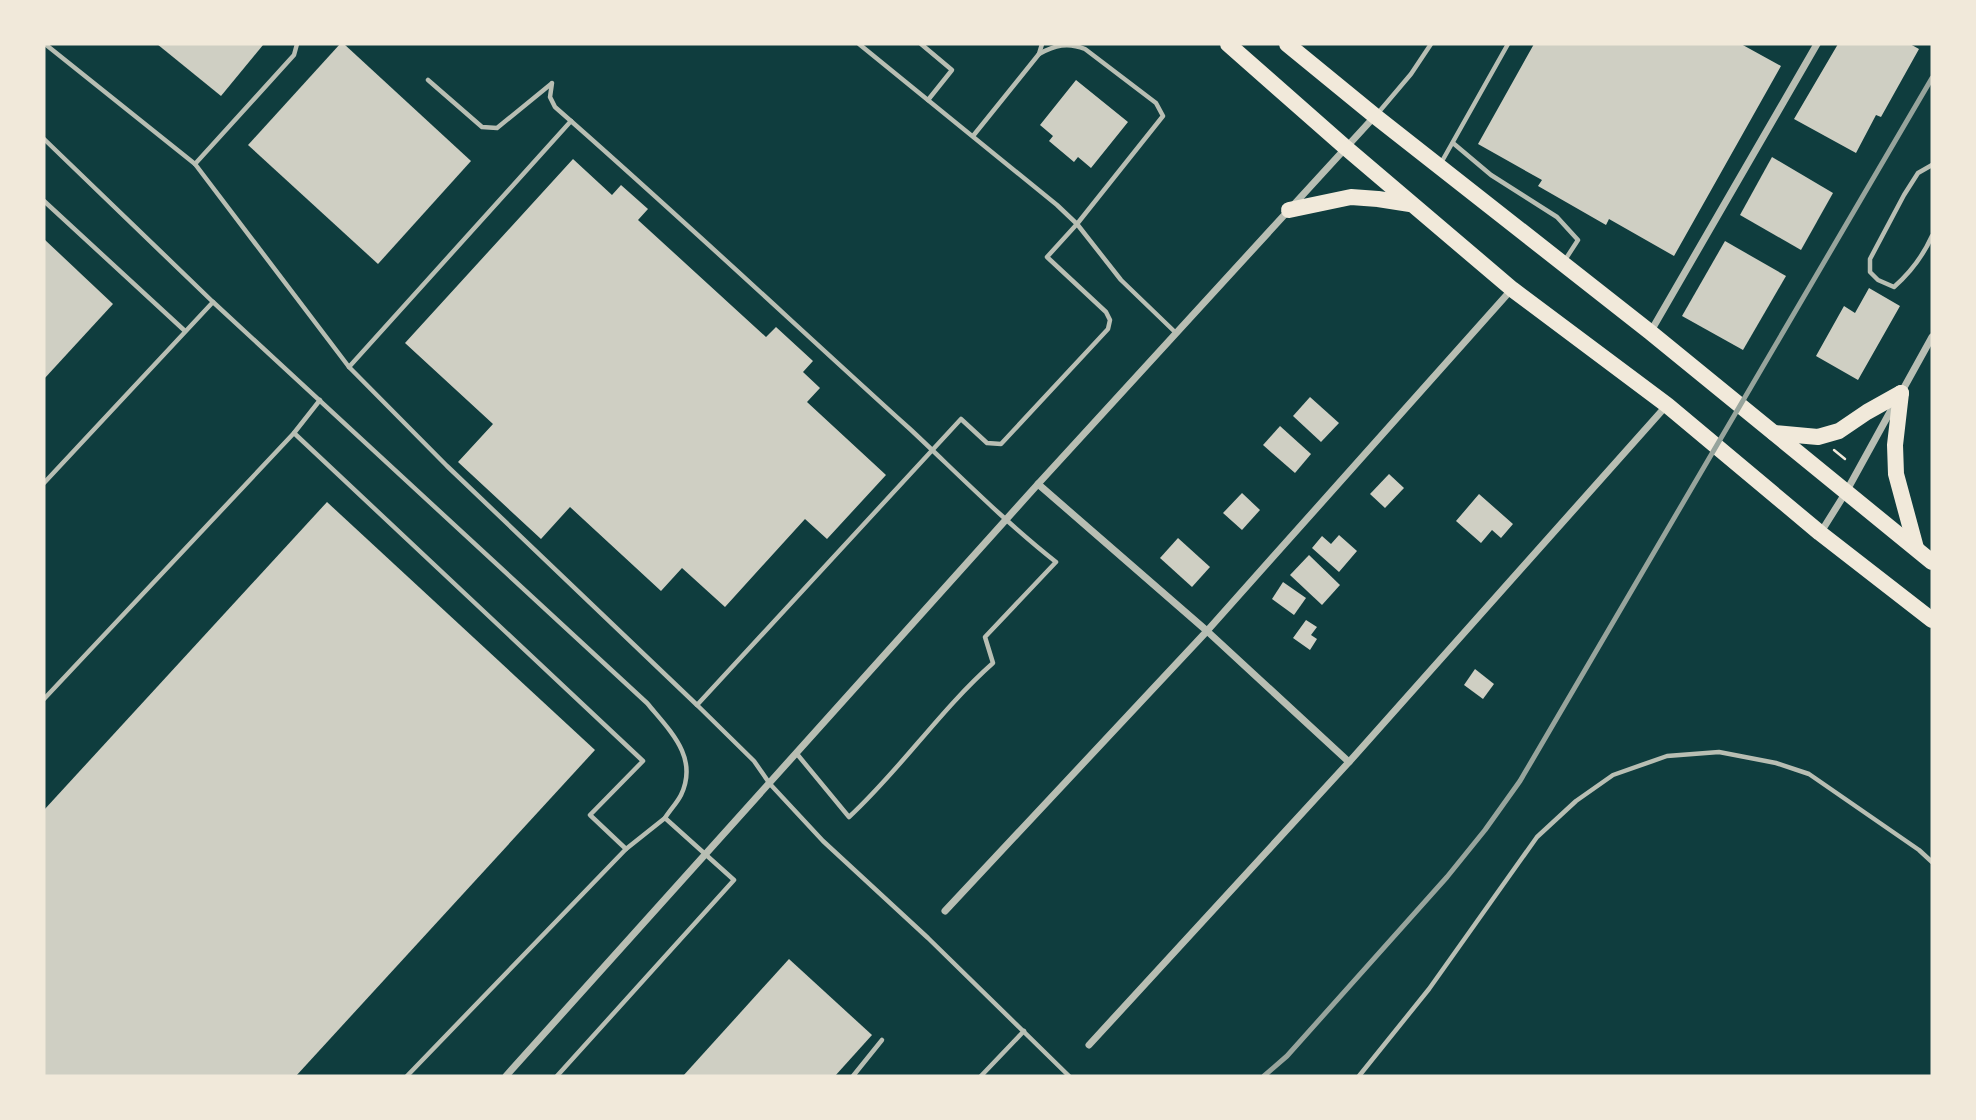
<svg xmlns="http://www.w3.org/2000/svg" width="1976" height="1120" viewBox="0 0 1976 1120" font-family="'Public Sans',sans-serif">
<style>
.building{fill:#cfcfc3}
.lines{fill:none;stroke-linecap:round;stroke-linejoin:round}
.path{stroke:#f1e9da;stroke-width:2.5}
.service{stroke:#b8beb3;stroke-width:4.5}
.minor{stroke:#b8beb3;stroke-width:7}
.trunk{stroke:#f1e9da;stroke-width:16}
.rail{stroke:#97a49c;stroke-width:5}
</style>
<rect width="100%" height="100%" fill="#0f3d3e"/>
<!-- building -->
<g class="building">
<polygon points="157,44 261,44 263,45 221,96"/>
<polygon points="340,44 344,44 471,161 378,264 248,145"/>
<polygon points="1534,44 1741,44 1781,66 1674,256 1609,219 1606,225 1538,186 1542,180 1478,144"/>
<polygon points="1838,44 1910,44 1919,49 1881,117 1876,115 1856,153 1794,119"/>
<polygon points="1076,80 1128,122 1091,168 1078,157 1074,162 1049,141 1053,136 1040,125"/>
<polygon points="1772,157 1833,193 1801,250 1740,215"/>
<polygon points="573,159 612,195 621,185 648,209 638,220 766,337 776,327 813,361 803,372 820,388 807,402 886,475 827,539 805,519 725,607 682,568 661,591 570,507 541,539 458,462 493,424 405,343"/>
<polygon points="44,239 113,304 44,379"/>
<polygon points="1725,241 1786,276 1743,350 1682,316"/>
<polygon points="1869,288 1900,306 1858,380 1816,356 1844,306 1855,313"/>
<polygon points="1310,397 1339,423 1321,442 1293,416"/>
<polygon points="1280,426 1311,454 1295,473 1263,445"/>
<polygon points="1389,474 1404,488 1385,508 1370,494"/>
<polygon points="1242,493 1260,510 1242,530 1223,513"/>
<polygon points="1479,494 1513,524 1501,538 1492,530 1481,543 1456,521"/>
<polygon points="327,502 595,750 296,1076 44,1076 44,810"/>
<polygon points="1339,535 1357,551 1339,572 1312,548 1322,536 1331,544"/>
<polygon points="1178,538 1210,567 1192,587 1160,558"/>
<polygon points="1309,555 1340,585 1322,605 1290,575"/>
<polygon points="1283,582 1306,598 1294,615 1272,599"/>
<polygon points="1306,620 1317,627 1311,635 1317,639 1310,650 1293,638"/>
<polygon points="1475,669 1494,684 1483,699 1464,685"/>
<polygon points="789,959 872,1035 835,1076 683,1076"/>
</g>
<g class="lines">
<!-- path -->
<polyline class="path" points="1834,450 1845,459"/>
<!-- service -->
<g class="service">
<polyline points="45,44 195,164 349,367 447,466 697,705"/>
<polyline points="859,44 1057,205 1077,224 1121,280 1176,333"/>
<polyline points="921,44 952,70 928,100"/>
<path d="M 1039,54 C 1055,45 1068,42 1085,49 L 1156,103 L 1163,116 L 1077,224 L 1047,257 L 1106,312 L 1110,320 L 1108,329 L 1001,444 L 987,443 L 961,419 L 697,705 L 754,761 L 770,784 L 823,841 L 928,938 L 1069,1076"/>
<polyline points="428,80 482,127 497,128 551,84"/>
<path d="M 552,83 L 550,97 L 555,107 C 675,212 792,322 910,429 C 958,474 1004,521 1056,562 L 985,637 L 993,663 C 940,710 901,769 849,817 L 797,754"/>
<polyline points="1378,113 1411,74 1431,44"/>
<polyline points="973,136 1039,54 1042,44"/>
<polyline points="44,139 213,302 44,483"/>
<polyline points="1453,143 1491,175 1557,217 1578,240 1565,260"/>
<polyline points="1441,163 1508,44"/>
<polyline points="195,164 294,55 297,44"/>
<path d="M 1932,165 L 1918,173 L 1904,195 L 1870,259 L 1870,272 L 1878,280 L 1894,287 C 1911,272 1923,256 1932,236"/>
<polyline points="44,201 185,331"/>
<path d="M 213,302 L 647,703 C 670,731 699,757 681,795 C 677,803 670,810 665,818"/>
<polyline points="349,367 571,121"/>
<polyline points="294,433 320,400"/>
<polyline points="44,699 294,433 643,761 590,815 626,849 407,1076"/>
<polyline points="557,1076 734,880 665,818 626,849"/>
<polyline points="853,1076 882,1040"/>
<polyline points="981,1076 1024,1031"/>
<polyline points="1359,1076 1429,989 1537,837 1576,801 1613,775 1667,756 1719,752 1776,763 1809,774 1919,850 1932,862"/>
</g>
<!-- minor -->
<g class="minor">
<polyline points="1651,331 1817,44"/>
<polyline points="1901,393 1932,337"/>
<polyline points="1038,484 1207,631 1349,762"/>
<polyline points="1821,532 1846,492 1895,403"/>
<polyline points="945,911 1207,631 1512,289"/>
<polyline points="1089,1045 1349,762 1667,405"/>
<polyline points="506,1076 1038,484 1375,116"/>
</g>
<!-- trunk -->
<g class="trunk">
<polyline points="1228,44 1345,147 1512,289 1667,405 1820,533 1932,620"/>
<polyline points="1287,44 1375,116 1650,332 1932,562"/>
<polyline points="1289,210 1351,197 1378,199 1410,204"/>
<polyline points="1901,393 1895,445 1896,474 1916,548"/>
<polyline points="1774,433 1818,437 1839,431 1867,412 1901,393"/>
</g>
<!-- rail -->
<polyline class="rail" points="1264,1076 1287,1056 1447,877 1485,830 1520,781 1932,78"/>
</g>
<!-- border -->
<rect width="1976" height="1120" fill="none" stroke="#f1e9da" stroke-width="91"/>
</svg>
